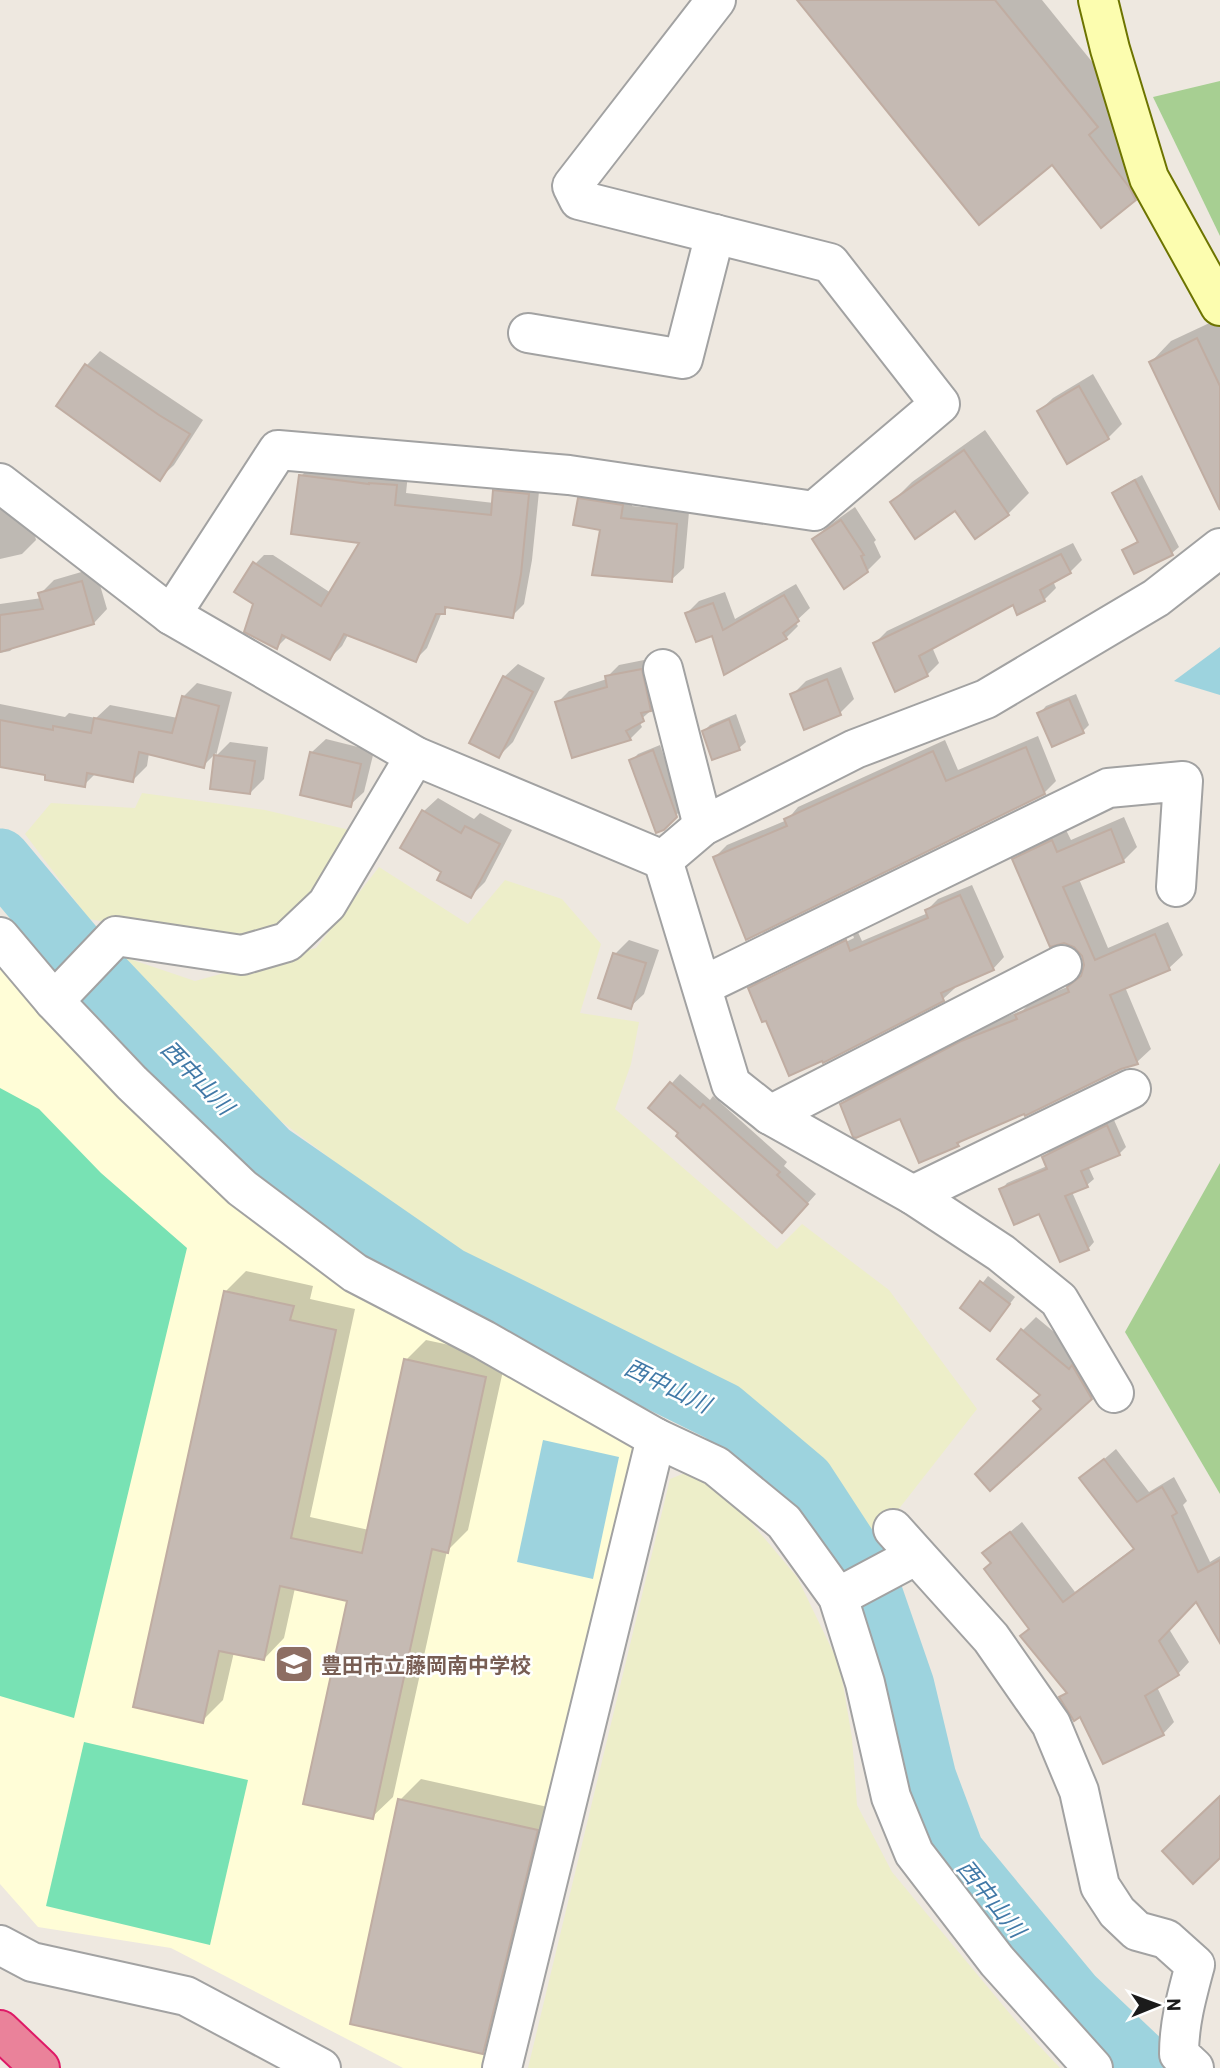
<svg xmlns="http://www.w3.org/2000/svg" width="1220" height="2068" viewBox="0 0 1220 2068" font-family="Barlow,'Noto Sans JP',sans-serif">
<style>
.education{fill:#fffdd7}
.farmland{fill:#edeec9}
.forest{fill:#a7cf92}
.pitch{fill:#78e2b4}
.water{fill:#9dd3de}
.shadow{fill:#0003;fill-rule:evenodd}
.lines{fill:none;stroke-linecap:round;stroke-linejoin:round}
.river{stroke:#9dd3de;stroke-width:61}
.building{fill:#c5bab3;stroke:#c0ada2;stroke-width:2}
.street-casing{stroke:#a2a2a2;stroke-width:42}
.secondary-casing{stroke:#6d7400;stroke-width:42}
.highway-casing{stroke:#de1a67;stroke-width:42}
.street{stroke:#fff;stroke-width:38}
.secondary{stroke:#fcfdaf;stroke-width:38}
.highway{stroke:#ea829a;stroke-width:38}
.labels{text-anchor:middle;dominant-baseline:central;stroke-width:5;stroke-linejoin:round;paint-order:stroke}
.education-label{font-size:21px;font-weight:bold;fill:#785e54;stroke:#fff;text-anchor:start}
.water-label{font-size:23px;font-style:italic;fill:#4179a7;stroke:#fff}
</style>
<rect width="100%" height="100%" fill="#eee8e0"/>
<!-- education -->
<polygon class="education" points="0,965 121,1091 641,1445 494,2068 403,2068 171,1948 38,1927 0,1884"/>
<!-- farmland -->
<g class="farmland">
<polygon points="142,793 265,810 354,831 282,936 237,946 89,919 25,834 51,803 135,808"/>
<polygon points="379,867 468,924 505,880 562,899 601,944 580,1013 639,1022 631,1064 615,1109 777,1249 802,1224 889,1290 977,1409 862,1556 812,1472 678,1377 467,1262 273,1115 124,957 195,981 316,948"/>
<polygon points="700,1467 739,1508 797,1577 840,1666 852,1738 857,1805 892,1872 1016,2021 1060,2068 528,2068 670,1479"/>
</g>
<!-- forest -->
<g class="forest">
<polygon points="1220,81 1220,236 1153,97"/>
<polygon points="1220,1163 1220,1494 1125,1332"/>
</g>
<!-- pitch -->
<g class="pitch">
<polygon points="0,1088 39,1109 101,1173 187,1248 74,1718 0,1696"/>
<polygon points="84,1742 248,1780 210,1945 46,1906"/>
</g>
<!-- water -->
<g class="water">
<polygon points="1220,647 1220,695 1174,681"/>
<polygon points="543,1440 619,1457 593,1579 517,1562"/>
</g>
<!-- shadow -->
<g class="shadow">
<polygon points="799,0 1042,0 1123,100 1161,173 1135,199 1052,163"/>
<polygon points="1218,319 1220,323 1220,467 1151,362 1171,341"/>
<polygon points="100,351 203,420 174,465 160,478 58,406 87,365"/>
<polygon points="1093,374 1122,424 1108,438 1068,461 1039,411 1053,398"/>
<polygon points="985,430 1029,493 1008,514 975,537 955,508 892,502 912,482"/>
<polygon points="313,464 408,474 406,493 494,503 495,491 507,479 540,482 532,560 524,604 512,616 450,606 442,612 427,648 415,660 349,633 342,646 330,658 288,636 277,647 255,604 251,568 264,555 273,555 331,593 362,542 301,476"/>
<polygon points="1142,475 1179,547 1172,553 1134,571 1124,550 1139,540 1114,493 1121,487"/>
<polygon points="592,487 635,493 632,506 689,512 684,568 671,580 603,529 580,499"/>
<polygon points="0,498 29,509 36,540 22,554 0,559"/>
<polygon points="855,507 876,540 874,542 881,557 867,571 814,539 828,526"/>
<polygon points="1073,543 1082,560 1070,572 1053,581 1056,588 1044,600 1014,603 932,647 939,663 927,675 875,643 887,631"/>
<polygon points="95,568 107,609 94,623 15,646 10,651 0,653 0,604 42,598 40,594 54,580"/>
<polygon points="796,584 810,608 795,622 798,626 786,638 713,634 687,613 699,601 725,592 735,619"/>
<polygon points="654,658 655,707 639,721 642,727 630,739 557,703 569,691 607,679 607,677 619,665"/>
<polygon points="518,664 545,678 513,742 499,756 504,677"/>
<polygon points="841,667 854,699 840,713 792,695 806,681"/>
<polygon points="197,683 232,692 216,756 230,742 268,747 264,779 250,793 212,787 216,753 203,766 149,753 147,766 133,780 96,773 84,785 47,774 0,765 0,704 65,717 69,713 96,718 110,705 178,718 183,697"/>
<polygon points="1076,694 1089,725 1083,731 1040,713 1046,706"/>
<polygon points="736,714 746,742 739,748 713,757 704,731 710,725"/>
<polygon points="1038,736 1056,781 1044,793 715,857 727,845 787,820 798,807 945,740 958,770"/>
<polygon points="326,739 374,751 364,792 350,805 312,752"/>
<polygon points="660,745 682,809 663,829 631,761 638,754"/>
<polygon points="438,798 474,819 480,813 512,830 485,882 471,896 424,811"/>
<polygon points="1124,817 1137,847 1123,861 1079,879 1108,948 1168,922 1183,955 1169,968 1125,987 1151,1049 1137,1062 965,1137 958,1145 901,1116 842,1104 855,1091 976,1029 1023,1010 1031,1002 1072,985 1083,973 1086,965 1083,955 1014,860 1027,846 1065,828 1071,840"/>
<path d="M 972,885 L 1004,957 L 993,969 L 954,985 L 955,988 L 943,999 L 767,1018 L 750,988 L 762,977 L 857,930 L 862,941 L 928,913 L 927,910 L 938,899 ZM 853,935 L 854,938 L 761,983 L 761,979 Z"/>
<polygon points="629,940 659,950 644,994 630,1007 615,954"/>
<polygon points="680,1074 710,1100 713,1096 787,1162 784,1166 816,1194 791,1222 650,1108"/>
<polygon points="1114,1120 1126,1147 1119,1154 1088,1166 1094,1179 1087,1185 1072,1192 1094,1242 1088,1249 1040,1211 1001,1190 1007,1183 1047,1166 1044,1157 1050,1151"/>
<polygon points="246,1271 313,1286 310,1299 355,1309 310,1517 369,1530 406,1360 426,1340 506,1357 468,1530 447,1551 393,1797 372,1817 349,1599 295,1588 284,1638 264,1659 234,1652 223,1700 202,1721 225,1292"/>
<polygon points="988,1276 1015,1297 996,1322 963,1308"/>
<polygon points="1036,1317 1083,1356 1105,1384 1091,1398 1043,1409 1042,1394 1022,1331"/>
<polygon points="1116,1449 1149,1492 1174,1477 1187,1501 1183,1505 1210,1562 1220,1556 1220,1639 1197,1600 1169,1629 1189,1662 1178,1674 1157,1687 1174,1722 1163,1734 1081,1715 1061,1698 1068,1691 993,1562 985,1553 1022,1522 1075,1592 1135,1547 1081,1479"/>
<polygon points="421,1779 557,1809 503,2031 482,2052 400,1800"/>
</g>
<g class="lines">
<!-- river -->
<polyline class="river" points="0,859 78,952 269,1153 448,1277 722,1412 804,1481 866,1576 904,1686 926,1778 954,1853 1073,1997 1148,2068"/>
</g>
<!-- building -->
<g class="building">
<polygon points="797,0 995,0 1098,127 1089,135 1129,187 1136,200 1101,228 1052,165 979,225"/>
<polygon points="1197,338 1220,386 1220,510 1149,362"/>
<polygon points="85,364 159,415 190,434 160,481 56,406"/>
<polygon points="1079,386 1109,439 1067,464 1037,411"/>
<polygon points="964,450 1009,515 975,539 955,511 915,539 890,502"/>
<polygon points="299,475 369,484 369,483 397,485 395,505 491,515 493,490 529,494 521,574 513,618 445,607 445,614 436,614 416,662 344,634 330,660 282,635 277,649 244,632 253,604 234,592 253,562 321,606 359,543 291,534"/>
<polygon points="1135,480 1173,555 1134,574 1122,550 1138,542 1112,493"/>
<polygon points="578,498 623,505 621,518 677,524 672,582 592,575 600,530 573,525"/>
<polygon points="841,520 864,555 861,556 868,572 844,589 812,539"/>
<polygon points="1061,554 1071,573 1040,590 1045,601 1017,615 1013,605 919,656 928,676 895,692 873,643"/>
<polygon points="82,581 94,624 0,652 0,615 43,609 38,593"/>
<polygon points="784,595 799,621 783,633 787,639 724,675 712,636 696,642 685,613 713,603 723,630"/>
<polygon points="642,669 651,711 641,713 644,721 626,731 631,740 572,758 555,702 607,687 605,676"/>
<polygon points="503,676 533,692 499,758 469,743"/>
<polygon points="827,679 841,715 804,730 790,694"/>
<polygon points="182,696 219,706 204,768 139,752 133,782 87,773 85,787 45,780 45,775 0,767 0,720 53,730 53,726 91,733 94,718 172,733"/>
<polygon points="1069,699 1084,733 1052,747 1037,713"/>
<polygon points="729,719 740,750 712,760 702,731"/>
<polygon points="1026,747 1045,794 746,940 713,857 787,826 784,819 933,751 946,781"/>
<polygon points="653,750 677,817 664,830 656,833 629,760"/>
<polygon points="310,752 361,764 351,807 300,795"/>
<polygon points="214,755 255,761 250,794 210,789"/>
<polygon points="422,810 461,833 465,826 500,844 471,898 437,880 441,872 400,848"/>
<polygon points="1111,829 1124,862 1063,887 1095,960 1155,934 1170,970 1110,995 1138,1064 1121,1069 1025,1116 1024,1114 957,1143 959,1146 919,1163 900,1119 856,1138 853,1137 840,1104 961,1041 1017,1019 1015,1015 1069,992 1067,987 1081,976 1084,965 1082,956 1074,947 1064,943 1050,947 1012,859 1052,840 1057,852"/>
<polygon points="960,895 994,970 941,993 944,1001 823,1063 822,1061 789,1076 766,1021 762,1022 748,988 846,940 850,951 928,918 925,910"/>
<polygon points="613,953 646,963 631,1009 598,998"/>
<polygon points="670,1082 700,1108 703,1104 780,1172 777,1175 808,1204 782,1233 676,1136 678,1133 648,1108"/>
<polygon points="1107,1125 1120,1155 1081,1171 1088,1187 1065,1196 1089,1250 1060,1262 1039,1214 1014,1225 999,1189 1047,1169 1042,1157"/>
<polygon points="980,1281 1010,1304 990,1331 960,1308"/>
<polygon points="224,1291 294,1306 290,1320 336,1330 291,1538 362,1553 404,1359 486,1377 448,1553 432,1549 373,1819 303,1804 347,1601 280,1586 264,1660 219,1651 203,1723 133,1707"/>
<polygon points="1021,1329 1069,1369 1072,1365 1092,1399 990,1491 975,1474 1041,1409 1033,1401 1040,1395 997,1359"/>
<polygon points="1104,1459 1137,1502 1162,1487 1177,1513 1172,1516 1198,1572 1220,1560 1220,1643 1196,1602 1159,1641 1179,1675 1145,1696 1164,1735 1103,1764 1080,1717 1074,1721 1059,1697 1067,1693 1020,1636 1029,1629 984,1569 991,1563 982,1553 1010,1532 1063,1602 1134,1549 1079,1478"/>
<polygon points="1220,1796 1220,1858 1193,1884 1162,1851"/>
<polygon points="398,1799 538,1830 483,2054 350,2024"/>
</g>
<g class="lines">
<!-- street casing -->
<g class="street-casing">
<g id="street">
<polyline points="528,333 683,359 715,234"/>
<polyline points="0,483 171,615 415,756 663,860 703,826 855,749 986,699 1156,598 1220,548"/>
<polyline points="171,615 278,450 569,475 814,511 940,404 830,263 579,200 572,186 716,0"/>
<polyline points="663,669 703,826"/>
<polyline points="663,860 731,1084 770,1115 913,1195 1001,1253 1059,1300 1114,1393"/>
<polyline points="0,937 54,1001 132,1083 242,1188 355,1273 484,1340 656,1438 716,1466 784,1522 838,1597 865,1683 891,1797 914,1853 997,1961 1093,2068"/>
<polyline points="702,986 1108,788 1183,781 1176,887"/>
<polyline points="54,1001 116,936 242,955 287,942 327,904 415,756"/>
<polyline points="770,1115 1062,965"/>
<polyline points="913,1195 1131,1089"/>
<path d="M 893,1529 L 991,1638 L 1051,1724 L 1079,1791 L 1100,1886 L 1117,1912 L 1137,1931 L 1166,1939 L 1195,1965 C 1187,1995 1179,2023 1179,2054 L 1194,2068"/>
<polyline points="838,1597 915,1556"/>
<polyline points="0,1945 32,1962 186,1996 321,2068"/>
<polyline points="502,2068 656,1438"/>
</g>
</g>
<!-- secondary casing -->
<g class="secondary-casing">
<polyline id="secondary" points="1098,0 1110,49 1149,178 1220,306"/>
</g>
<!-- highway casing -->
<g class="highway-casing">
<polyline id="highway" points="0,2030 40,2068"/>
</g>
<!-- street -->
<use href="#street" class="street"/>
<!-- secondary -->
<use href="#secondary" class="secondary"/>
<!-- highway -->
<use href="#highway" class="highway"/>
</g>
<!-- icons -->
<defs>
<g id="school-square" transform="scale(2.0125)"><rect x="-9" y="-9" width="18" height="18" rx="4" fill="#8d6e63" stroke="#fff"/><path d="M0-5L7-2L0 1L-7-2ZM-4 1L0 2.5L4 1V4Q0 6-4 4Z" fill="#fff"/></g>
</defs>
<g fill-rule="evenodd">
<use href="#school-square" x="294" y="1664"/>
</g>
<g class="labels">
<!-- education labels -->
<g class="education-label">
<text x="321" y="1664">豊田市立藤岡南中学校</text>
</g>
<!-- water labels -->
<g class="water-label">
<text transform="translate(198 1077) rotate(46)">西中山川</text>
<text transform="translate(668 1385) rotate(26)">西中山川</text>
<text transform="translate(992 1898) rotate(51)">西中山川</text>
</g>
</g>
<!-- north arrow -->
<g transform="translate(1157 2005) rotate(89)" stroke="#ffffff" stroke-width="5" paint-order="stroke">
<path d="M0-5L12 26L0 18L-12 26Z" fill="#1b1b1b"/>
<text y="-10" font-size="19" font-weight="bold" text-anchor="middle" fill="#1b1b1b">N</text>
</g>
</svg>
